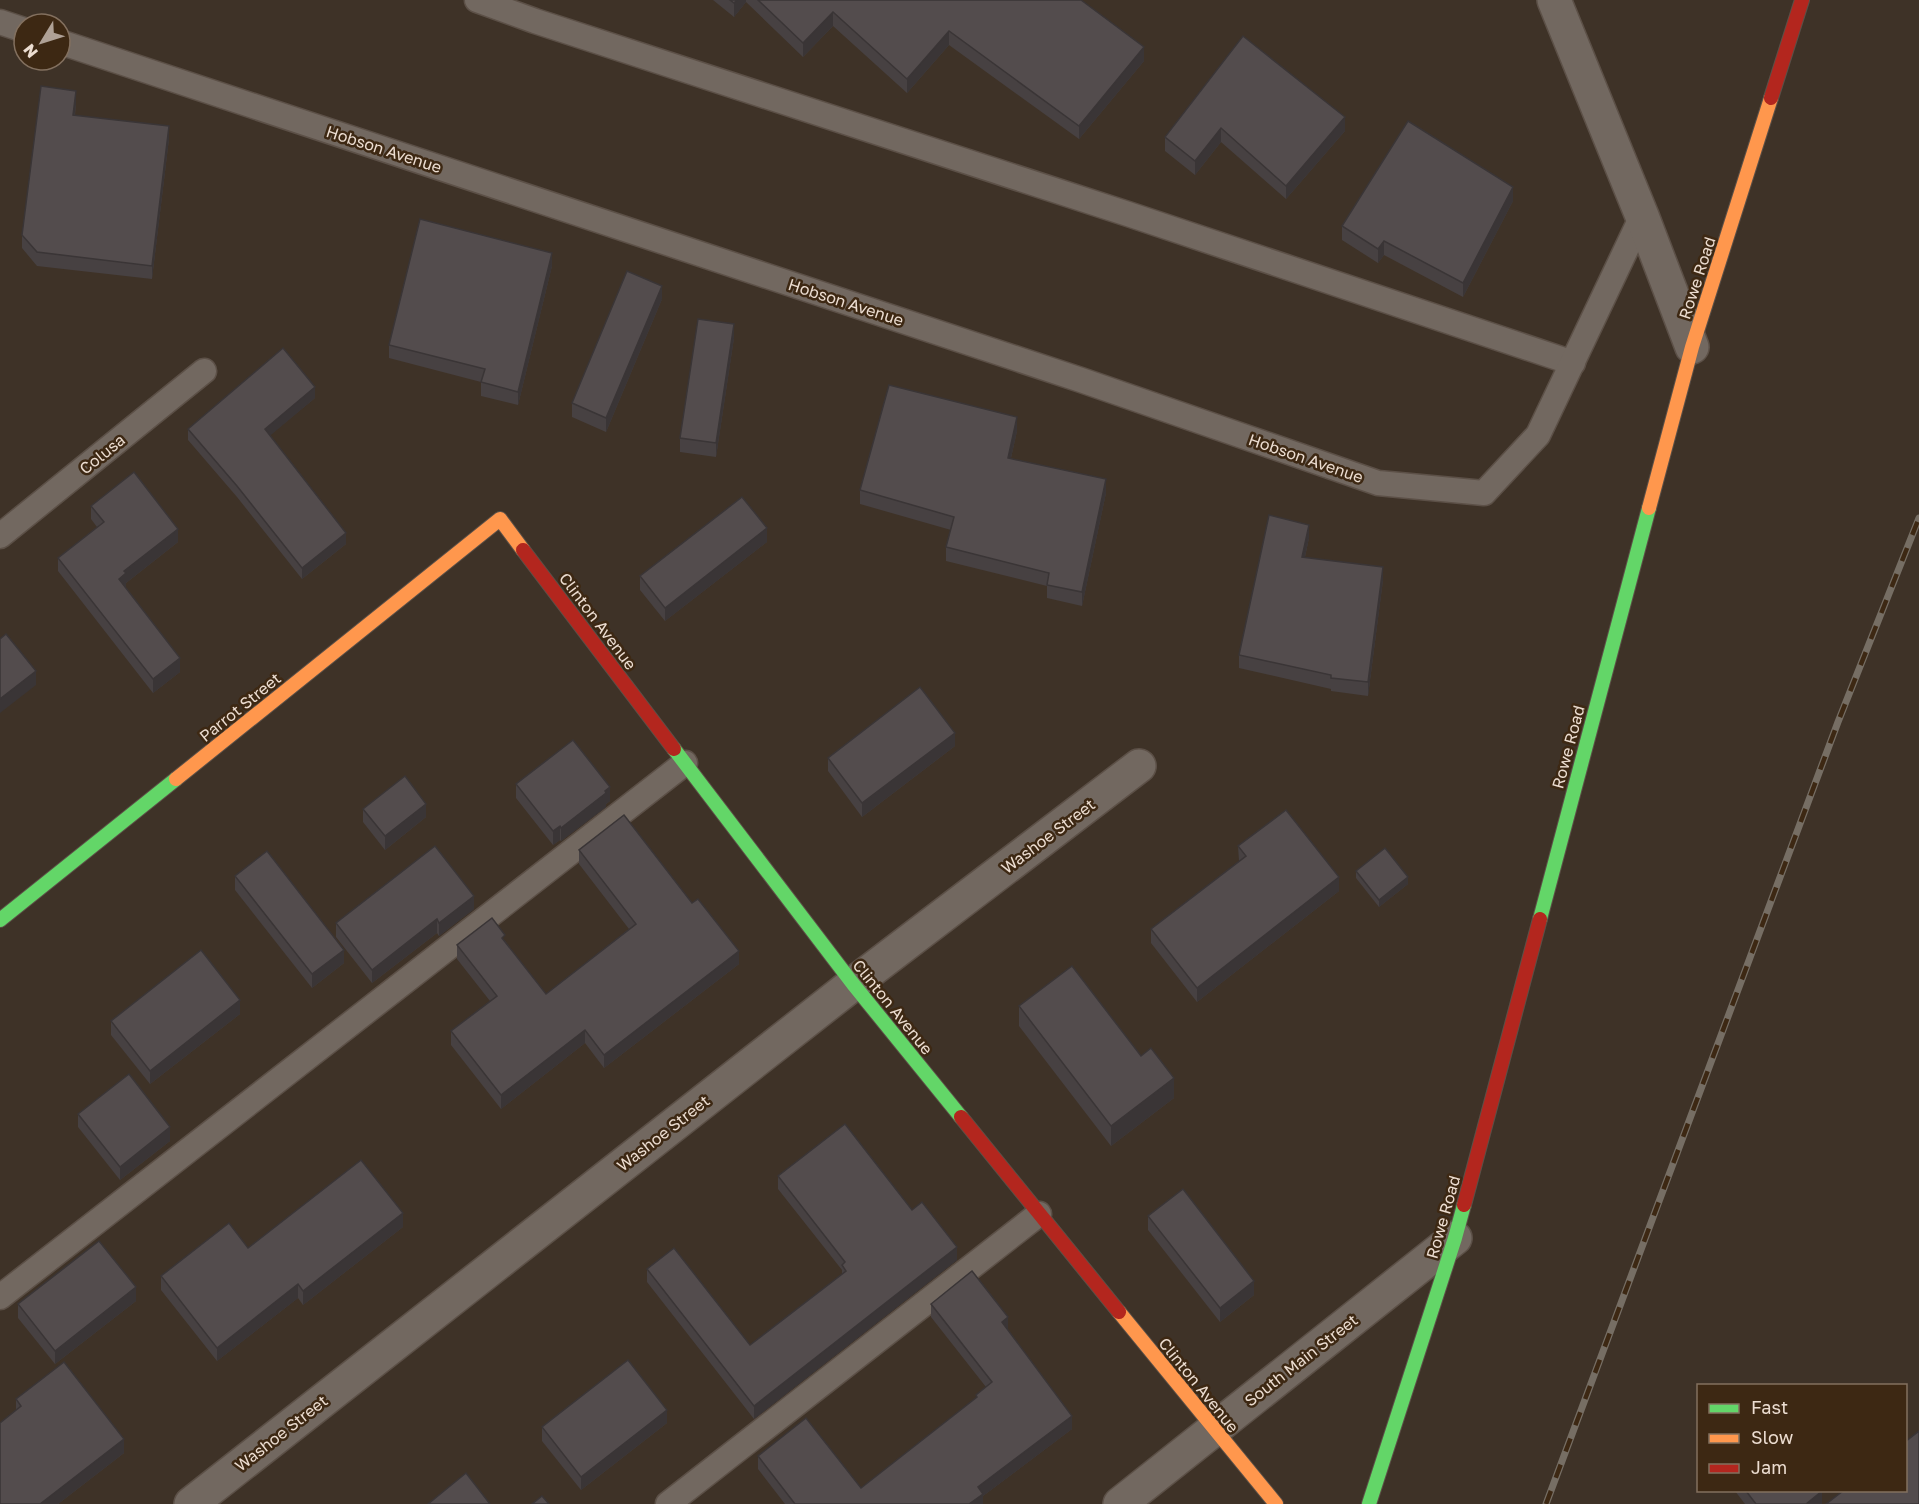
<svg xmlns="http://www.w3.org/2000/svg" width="1919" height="1504" viewBox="0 0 1919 1504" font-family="'Golos Text',sans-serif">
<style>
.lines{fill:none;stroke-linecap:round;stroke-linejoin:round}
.lane-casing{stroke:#5c5047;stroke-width:27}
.street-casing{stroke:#5c5047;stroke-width:36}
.fast-casing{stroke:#5c5047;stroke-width:16}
.slow-casing{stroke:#5c5047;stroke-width:16}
.jam-casing{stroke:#5c5047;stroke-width:16}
.lane{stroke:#726860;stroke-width:24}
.street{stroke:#726860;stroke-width:33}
.fast{stroke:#63d668;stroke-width:14}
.slow{stroke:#ff974d;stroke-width:14}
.jam{stroke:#b3261e;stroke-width:14}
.rail-casing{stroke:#766e64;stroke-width:7}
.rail{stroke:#3d2813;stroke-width:4.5;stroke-dasharray:14;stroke-linecap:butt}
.wall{fill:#474142}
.shaded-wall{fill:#3a3536}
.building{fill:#534c4d;stroke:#3a3536;stroke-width:1.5}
.labels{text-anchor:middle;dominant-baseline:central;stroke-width:5;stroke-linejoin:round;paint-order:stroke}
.street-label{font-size:16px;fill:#ecddd1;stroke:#3d2813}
</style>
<rect width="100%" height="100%" fill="#3e3227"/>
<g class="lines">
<!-- lane casing -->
<g class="lane-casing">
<g id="lane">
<polyline points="477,0 535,21 1128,214 1573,363"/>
<polyline points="0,22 24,30"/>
<polyline points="60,42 1081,380 1378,483 1484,493 1538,435 1642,216"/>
<polyline points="0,536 204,371"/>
<polyline points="0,1297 685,763"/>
<polyline points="668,1504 1039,1214"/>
</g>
</g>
<!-- street casing -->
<g class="street-casing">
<g id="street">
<polyline points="1554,0 1642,216 1692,347"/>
<polyline points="191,1504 853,984 1139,766"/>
<polyline points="1120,1504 1455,1238"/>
</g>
</g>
<!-- fast casing -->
<g class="fast-casing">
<g id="fast">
<polyline points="674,749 853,984 961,1117"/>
<polyline points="1540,919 1649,508"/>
<polyline points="0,920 176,779"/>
<polyline points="1369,1504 1455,1238 1464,1205"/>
</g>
</g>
<!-- slow casing -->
<g class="slow-casing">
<g id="slow">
<polyline points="1649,508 1692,347 1771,98"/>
<polyline points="176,779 500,519 523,550"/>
<polyline points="1119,1312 1276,1504"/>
</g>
</g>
<!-- jam casing -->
<g class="jam-casing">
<g id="jam">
<polyline points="1771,98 1802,0"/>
<polyline points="523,550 674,749"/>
<polyline points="961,1117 1119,1312"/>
<polyline points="1464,1205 1540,919"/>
</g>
</g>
<!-- lane -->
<use href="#lane" class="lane"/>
<!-- street -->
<use href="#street" class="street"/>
<!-- fast -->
<use href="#fast" class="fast"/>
<!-- slow -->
<use href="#slow" class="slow"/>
<!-- jam -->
<use href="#jam" class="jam"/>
<!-- rail casing -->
<g class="rail-casing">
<polyline id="rail" points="1546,1504 1838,722 1919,518"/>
</g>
<!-- rail -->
<use href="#rail" class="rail"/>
</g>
<!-- wall -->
<g class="wall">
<polygon points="713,0 1081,0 1144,61 1079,139 949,45 907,93 833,26 803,57 746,2 734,17"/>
<polygon points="1243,36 1345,131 1286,199 1221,142 1195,175 1165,151 1165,137"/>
<polygon points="76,104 75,115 169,139 152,279 37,266 22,248 22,235"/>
<polygon points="1513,201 1463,297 1384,255 1378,263 1342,240 1342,226"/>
<polygon points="552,266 518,405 481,396 481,382 389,358 389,345"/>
<polygon points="662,299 606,432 572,417 572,403"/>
<polygon points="734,338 716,457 680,452 680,438"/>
<polygon points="315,398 270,435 346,544 302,579 237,497 188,440 188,429"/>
<polygon points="1017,431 1011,458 1106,493 1082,606 1047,598 1047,586 946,561 946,547 951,530 860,504 860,490"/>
<polygon points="91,506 178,542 126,583 126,587 125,588 180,672 153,693 58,571 58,558 97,527 91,519"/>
<polygon points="1309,538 1305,557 1383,580 1368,696 1331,691 1331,689 1239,668 1239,655"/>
<polygon points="767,542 665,621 640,590 640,576"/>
<polygon points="955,746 862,817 828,771 828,758"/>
<polygon points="516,784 610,801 606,804 606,807 561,841 560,840 553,845 516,798"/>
<polygon points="363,809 426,817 385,850 363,822"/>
<polygon points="1238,846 1339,891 1197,1002 1151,943 1151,929 1239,861"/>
<polygon points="579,850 739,964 604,1068 585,1043 501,1109 451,1045 451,1031 490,1001 457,959 457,945 505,941 546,994 629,929 579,864"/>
<polygon points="1356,871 1408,884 1379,907 1356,878"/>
<polygon points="235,876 344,963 312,988 235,890"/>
<polygon points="474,909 439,936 437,933 372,983 336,937 336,923"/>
<polygon points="1019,1006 1174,1098 1111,1146 1019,1026"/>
<polygon points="240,1014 150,1084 111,1035 111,1021"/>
<polygon points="78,1114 170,1141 120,1180 78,1127"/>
<polygon points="778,1176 912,1210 957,1260 754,1419 647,1282 647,1269 750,1345 842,1274 842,1270 778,1189"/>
<polygon points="1148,1216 1254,1295 1220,1322 1148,1230"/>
<polygon points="403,1227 303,1305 298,1298 217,1361 161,1290 161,1276 248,1248"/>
<polygon points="136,1301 55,1364 18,1318 18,1304"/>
<polygon points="931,1304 1008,1330 1072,1429 983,1496 983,1504 785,1504 758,1469 758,1456 861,1488 976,1399 976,1395 986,1387 931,1317"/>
<polygon points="16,1399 124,1453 58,1504 0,1504 16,1410"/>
<polygon points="667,1423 581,1490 542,1441 542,1427"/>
<polygon points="1735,1491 1822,1491 1822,1504 1745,1504"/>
</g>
<!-- shaded-wall -->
<g class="shaded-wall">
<polygon points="737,0 746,0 746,2 734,17 734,3"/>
<polygon points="833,12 833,26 803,57 803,43"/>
<polygon points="949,31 949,45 907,93 907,79"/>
<polygon points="1144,47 1144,61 1079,139 1079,126"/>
<polygon points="76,91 76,104 73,128 73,115"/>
<polygon points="1345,117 1345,131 1286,199 1286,186"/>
<polygon points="169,126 169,139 152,279 152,266"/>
<polygon points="1221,128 1221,142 1195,175 1195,161"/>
<polygon points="1513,187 1513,201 1463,297 1463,283"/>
<polygon points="1384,241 1384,255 1378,263 1378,249"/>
<polygon points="552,253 552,266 518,405 518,392"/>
<polygon points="662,286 662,299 606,432 606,418"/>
<polygon points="734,324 734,338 716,457 716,443"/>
<polygon points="315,387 315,398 265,440 265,429"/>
<polygon points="1017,417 1017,431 1008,471 1008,458"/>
<polygon points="1106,479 1106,493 1082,606 1082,592"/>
<polygon points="1309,525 1309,538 1302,570 1302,557"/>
<polygon points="767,528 767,542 665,621 665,608"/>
<polygon points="178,529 178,542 126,583 126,587 119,593 119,579 124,571"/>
<polygon points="346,533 346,544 302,579 302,568"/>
<polygon points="1383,567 1383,580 1368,696 1368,682"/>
<polygon points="180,658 180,672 153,693 153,679"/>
<polygon points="36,671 36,685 0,713 0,699"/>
<polygon points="955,733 955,746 862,817 862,803"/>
<polygon points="610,787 610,801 606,804 606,807 561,841 561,828"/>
<polygon points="426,804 426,817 385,850 385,836"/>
<polygon points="560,826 560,840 553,845 553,831"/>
<polygon points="1339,877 1339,891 1197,1002 1197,988"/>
<polygon points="1408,877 1408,884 1379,907 1379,900"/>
<polygon points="474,896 474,909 439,936 439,923"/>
<polygon points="437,919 437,933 372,983 372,970"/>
<polygon points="344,950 344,963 312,988 312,974"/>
<polygon points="739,951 739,964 604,1068 604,1055"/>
<polygon points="240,1000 240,1014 150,1084 150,1071"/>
<polygon points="585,1030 585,1043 501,1109 501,1095"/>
<polygon points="1174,1078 1174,1098 1111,1146 1111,1126"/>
<polygon points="170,1127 170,1141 120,1180 120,1167"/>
<polygon points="403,1213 403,1227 303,1305 303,1291"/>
<polygon points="957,1247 957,1260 754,1419 754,1406"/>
<polygon points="1254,1281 1254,1295 1220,1322 1220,1308"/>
<polygon points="298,1284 298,1298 217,1361 217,1348"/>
<polygon points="136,1287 136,1301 55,1364 55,1351"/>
<polygon points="1008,1317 1008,1330 1002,1335 1002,1322"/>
<polygon points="667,1410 667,1423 581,1490 581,1477"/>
<polygon points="1072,1416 1072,1429 983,1496 983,1504 970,1504 978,1487"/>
<polygon points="124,1439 124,1453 58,1504 40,1504"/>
<polygon points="1822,1491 1822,1504 1806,1504"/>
</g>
<!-- building -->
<g class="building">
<polygon points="730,0 737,0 734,3"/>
<polygon points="758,0 1081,0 1144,47 1079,126 949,31 907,79 833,12 803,43"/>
<polygon points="1243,36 1345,117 1286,186 1221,128 1195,161 1165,137"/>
<polygon points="41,86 76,91 73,115 169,126 152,266 37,252 22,235"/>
<polygon points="1408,121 1513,187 1463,283 1384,241 1378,249 1342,226"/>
<polygon points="420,219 552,253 518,392 481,382 485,369 389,345"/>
<polygon points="627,271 662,286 606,418 572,403"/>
<polygon points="698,319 734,324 716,443 680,438"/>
<polygon points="283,348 315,387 265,429 346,533 302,568 237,486 188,429"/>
<polygon points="889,385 1017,417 1008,458 1106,479 1082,592 1047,585 1049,573 946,547 954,517 860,490"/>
<polygon points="134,472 178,529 124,571 126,573 119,579 180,658 153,679 58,558 104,522 91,506"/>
<polygon points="742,497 767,528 665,608 640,576"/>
<polygon points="1269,515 1309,525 1302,557 1383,567 1368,682 1331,678 1331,675 1239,655"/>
<polygon points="6,634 36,671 0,699 0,639"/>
<polygon points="920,687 955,733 862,803 828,758"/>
<polygon points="573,740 610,787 605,791 606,793 561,828 560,826 553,831 516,784"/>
<polygon points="405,776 426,804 385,836 363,809"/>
<polygon points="1286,810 1339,877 1197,988 1151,929 1246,856 1238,846"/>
<polygon points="624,815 692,903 698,899 739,951 604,1055 585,1030 501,1095 451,1031 497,996 457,945 492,918 505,935 502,938 546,994 636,924 579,850"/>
<polygon points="435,846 474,896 439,923 437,919 372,970 336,923"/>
<polygon points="1385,848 1408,877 1379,900 1356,871"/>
<polygon points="267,851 344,950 312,974 235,876"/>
<polygon points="201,950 240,1000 150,1071 111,1021"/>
<polygon points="1072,966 1141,1056 1151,1048 1174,1078 1111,1126 1019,1006"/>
<polygon points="129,1074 170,1127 120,1167 78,1114"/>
<polygon points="845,1124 912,1210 922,1202 957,1247 754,1406 647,1269 674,1248 750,1345 846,1271 842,1265 845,1262 778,1176"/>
<polygon points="361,1160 403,1213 303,1291 298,1284 217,1348 161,1276 229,1223 248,1248"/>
<polygon points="1183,1189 1254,1281 1220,1308 1148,1216"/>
<polygon points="99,1241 136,1287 55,1351 18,1304"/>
<polygon points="972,1271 1008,1317 1002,1322 1072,1416 978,1487 983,1494 969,1504 795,1504 758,1456 806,1418 861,1488 977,1397 976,1395 992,1382 931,1304"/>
<polygon points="628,1360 667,1410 581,1477 542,1427"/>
<polygon points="64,1362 124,1439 40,1504 0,1504 0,1423 21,1406 16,1399"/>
<polygon points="1919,1431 1919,1504 1826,1504 1843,1491 1905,1491 1905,1442"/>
<polygon points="466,1473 490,1504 428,1504"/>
<polygon points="1746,1491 1822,1491 1806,1504 1756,1504"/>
<polygon points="542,1496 549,1504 532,1504"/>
</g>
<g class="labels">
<!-- street labels -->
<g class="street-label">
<text transform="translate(384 149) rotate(18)">Hobson Avenue</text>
<text transform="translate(1697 278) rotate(-72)">Rowe Road</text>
<text transform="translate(846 302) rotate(18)">Hobson Avenue</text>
<text transform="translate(102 454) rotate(-39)">Colusa</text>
<text transform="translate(1306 458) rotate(19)">Hobson Avenue</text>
<text transform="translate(598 621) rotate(53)">Clinton Avenue</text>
<text transform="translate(240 707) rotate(-39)">Parrot Street</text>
<text transform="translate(1568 747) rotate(-75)">Rowe Road</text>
<text transform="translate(1048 836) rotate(-37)">Washoe Street</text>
<text transform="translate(893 1007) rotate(51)">Clinton Avenue</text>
<text transform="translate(663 1133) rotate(-38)">Washoe Street</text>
<text transform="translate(1443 1217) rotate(-74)">Rowe Road</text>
<text transform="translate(1301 1360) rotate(-38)">South Main Street</text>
<text transform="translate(1199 1385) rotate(51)">Clinton Avenue</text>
<text transform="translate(281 1433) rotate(-38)">Washoe Street</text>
</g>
</g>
<!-- legend -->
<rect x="1697" y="1384" width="210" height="108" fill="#3d2813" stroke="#83705f" stroke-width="1.5"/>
<rect x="1709" y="1404" width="30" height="9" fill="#63d668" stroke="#83705f" stroke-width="1.5"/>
<text x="1751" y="1414" font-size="18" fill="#ecddd1">Fast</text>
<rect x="1709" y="1434" width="30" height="9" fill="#ff974d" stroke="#83705f" stroke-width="1.5"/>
<text x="1751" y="1444" font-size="18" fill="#ecddd1">Slow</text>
<rect x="1709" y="1464" width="30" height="9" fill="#b3261e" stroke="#83705f" stroke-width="1.5"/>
<text x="1751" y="1474" font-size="18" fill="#ecddd1">Jam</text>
<!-- north arrow -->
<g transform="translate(42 42) rotate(232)"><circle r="28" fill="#3d2813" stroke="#83705f" stroke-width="1.5"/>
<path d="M0-4.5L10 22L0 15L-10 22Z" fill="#afa196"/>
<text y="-9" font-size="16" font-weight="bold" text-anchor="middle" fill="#ecddd1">N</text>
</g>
</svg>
